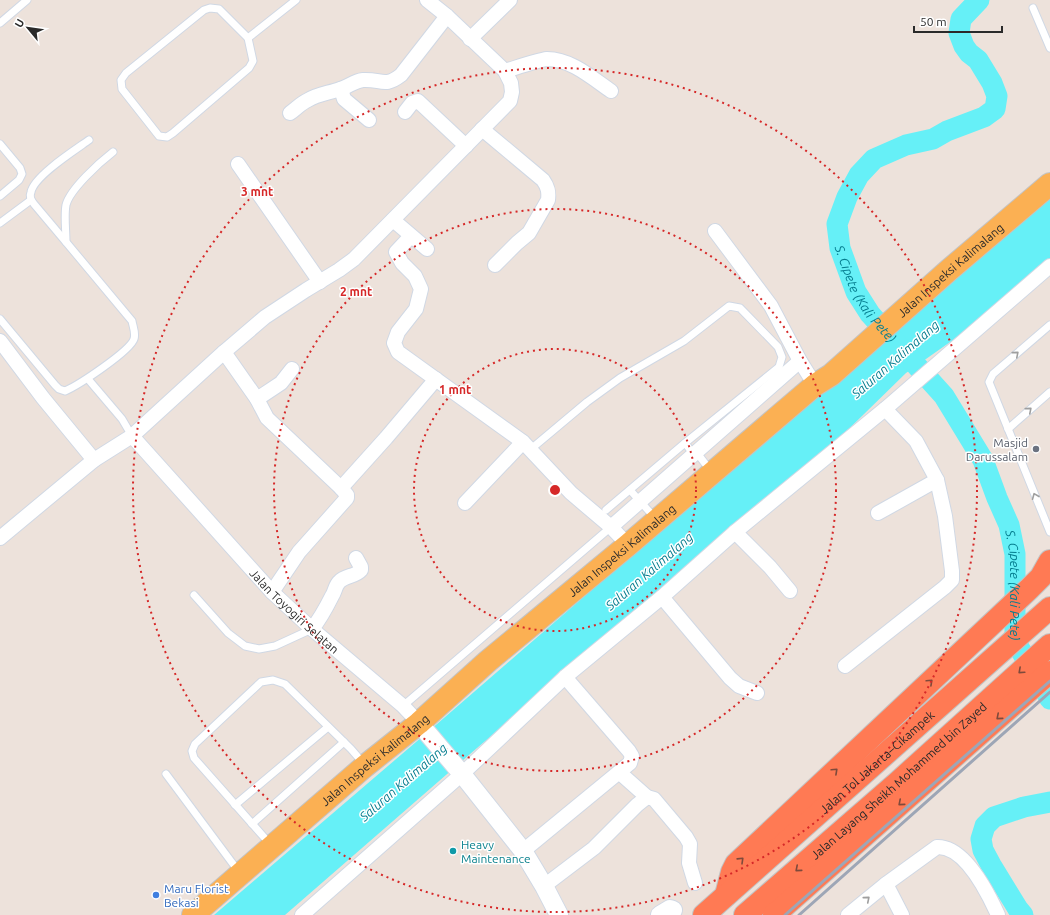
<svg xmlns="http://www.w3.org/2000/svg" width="1050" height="915" viewBox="0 0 1050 915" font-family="Ubuntu,sans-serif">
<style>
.water{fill:#66f0f7}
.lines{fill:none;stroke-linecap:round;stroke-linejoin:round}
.river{stroke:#66f0f7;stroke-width:21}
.service-casing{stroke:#d0d8e4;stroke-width:9}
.minor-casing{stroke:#d0d8e4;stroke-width:16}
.tertiary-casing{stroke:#d0d8e4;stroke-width:20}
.primary-casing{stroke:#c3c3c3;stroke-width:24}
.motorway-casing{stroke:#c3c3c3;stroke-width:24}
.service{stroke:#fff;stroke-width:7}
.minor{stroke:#fff;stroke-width:14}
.tertiary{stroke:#fff;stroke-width:18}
.primary{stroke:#fbb053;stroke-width:22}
.motorway{stroke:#ff7a54;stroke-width:22}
.rail{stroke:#9da6b6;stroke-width:3}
.oneway{stroke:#9f9f9f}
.oneway2{stroke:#7f4a3b}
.ring{fill:none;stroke:#d62828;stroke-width:2;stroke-dasharray:2 4}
.worship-dot{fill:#6b7280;stroke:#fff;stroke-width:1.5}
.culture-dot{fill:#0f9aa8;stroke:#fff;stroke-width:1.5}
.shop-dot{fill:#3f7fe0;stroke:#fff;stroke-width:1.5}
.labels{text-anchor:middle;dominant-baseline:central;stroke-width:3;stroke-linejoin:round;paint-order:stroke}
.street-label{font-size:12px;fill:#2a2a2a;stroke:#fff}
.worship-label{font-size:12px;fill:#5b616d;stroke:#fff;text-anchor:end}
.culture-label{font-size:12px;fill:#0d838f;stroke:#fff;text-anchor:start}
.shop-label{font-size:12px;fill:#366cbe;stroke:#fff;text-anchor:start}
.water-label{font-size:13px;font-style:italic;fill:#057d8f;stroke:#fff}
.centre{fill:#d62828;stroke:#fff;stroke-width:2}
.ring-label{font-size:12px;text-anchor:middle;font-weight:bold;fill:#d62828;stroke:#fff;stroke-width:3;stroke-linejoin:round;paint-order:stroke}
</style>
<rect width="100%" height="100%" fill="#ede2db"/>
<!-- water -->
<polygon class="water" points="1050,193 1050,261 983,319 906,373 818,459 477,748 285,915 214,915 437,724"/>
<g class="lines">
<!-- river -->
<g class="river">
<path id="s1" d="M 979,0 L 961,19 L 959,33 L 964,46 L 969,53 L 978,60 L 992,83 L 997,96 L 995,109 L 984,117 L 947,131 L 933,139 L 906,145 L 874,159 L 859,175 L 847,197 L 837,224 L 840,248 L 856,292 L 870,314 L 944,396 L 983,460 L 997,498 L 1009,525 L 1015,554 L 1015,641 L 1050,699"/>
<polyline points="1023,915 1018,909 991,865 983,850 981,839 985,826 994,817 1024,807 1050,802"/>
</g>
<!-- service casing -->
<g class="service-casing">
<g id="service">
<polygon points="210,8 219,9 248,38 253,61 249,68 173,133 167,137 159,136 122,89 121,80 126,73 204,10"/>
<polyline points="1033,8 1050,48"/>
<polyline points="0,23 27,0"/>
<polyline points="248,38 296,0"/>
<polyline points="0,144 20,168 22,174 19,180 0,196"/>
<polyline points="0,223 31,200"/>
<path d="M 66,242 L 34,204 C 31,200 29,197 31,192 C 34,176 75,150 89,140"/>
<path d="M 0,319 L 55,385 L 59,389 L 65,391 C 79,385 130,351 134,339 C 136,333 133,327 132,321 L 66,242 C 66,230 64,216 66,205 C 70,189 100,162 113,152"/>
<polyline points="1050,325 993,374 989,382 1050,532"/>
<polyline points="88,379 122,419 132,436"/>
<polyline points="1008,429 1050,392"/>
<polyline points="685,443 691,451 697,453 710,470"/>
<polyline points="531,449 587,402 620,378 684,341 729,306 740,308 778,347 782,357 779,367 685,443 606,510"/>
<polyline points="630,490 655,518"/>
<polyline points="194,595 228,633 245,646 259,649 275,646 312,629"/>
<polyline points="403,706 611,527"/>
<polyline points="166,774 239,872"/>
<polyline points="235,805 328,727"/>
<polyline points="252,824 344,742"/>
<polyline points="270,844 194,758 192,751 195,744 261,682 273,680 285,684 351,749 364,764"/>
</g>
</g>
<!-- minor casing -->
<g class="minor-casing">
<g id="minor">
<polyline points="470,39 510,0"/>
<path d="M 505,71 C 515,68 538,60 547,59 C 571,59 592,78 611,91"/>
<polyline points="341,89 344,99 369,120"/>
<polyline points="405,112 412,103 418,101 466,146"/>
<path d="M 290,113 C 296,109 301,103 308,100 C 318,94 329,93 340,89 C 348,87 354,81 363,80 C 382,79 384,88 401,75 L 447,16"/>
<path d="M 482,129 L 543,180 C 548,187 549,192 548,200 L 529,233 L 517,243 L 495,265"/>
<polyline points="238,164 320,282"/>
<polyline points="393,220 427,249"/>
<polyline points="715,231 771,306 800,361 815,385"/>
<polyline points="411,236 396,252 402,263 415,276 421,289 416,309 398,332 394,343 398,352 523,442 571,493 611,527 628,545"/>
<polyline points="0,341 43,398 94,460"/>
<polyline points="224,352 257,399 281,383 292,369"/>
<polyline points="257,399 267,418 341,488 347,495 347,498 299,552 272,592"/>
<path id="s2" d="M 132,436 L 272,592 L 312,629 L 403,706 L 419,723"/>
<polyline points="341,488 386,438 436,379"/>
<polyline points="465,503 523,442"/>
<polyline points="878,513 937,480"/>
<polyline points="611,527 800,361"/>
<polyline points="735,532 770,567 790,591"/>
<polyline points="0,538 94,460 132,436 224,352 265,317 306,290 339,270 354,259 510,101 512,92 511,83 505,71 447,16 427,0"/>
<polyline points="662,597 730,678 739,686 757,693"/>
<path d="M 312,629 C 320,619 326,608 332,596 C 335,592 335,586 339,582 C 345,575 355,577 361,570 L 361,567 L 356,558"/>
<polyline points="845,666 945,587 952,580 952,571 945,516 937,480 916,441 885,409"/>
<polyline points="620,773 647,797 654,799 686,837 690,844 689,863 695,883"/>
<polyline points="523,851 630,763 632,756 629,751 565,677"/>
<polyline points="886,884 902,915"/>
<polyline points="544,886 594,848 637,805 647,797"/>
<polyline points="302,915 462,774 565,677 662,597 735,532 885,409 1050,266"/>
<path d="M 848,915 L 886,884 L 937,847 C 965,846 988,893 998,915"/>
</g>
</g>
<!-- tertiary casing -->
<g class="tertiary-casing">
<g id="tertiary">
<polyline points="419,723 462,774 523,851 544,886 559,915"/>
<polyline points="660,915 670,909 673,910"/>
</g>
</g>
<!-- primary casing -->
<g class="primary-casing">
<g id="primary">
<path id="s3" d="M 193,915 L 365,766 L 419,723 L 488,661 L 628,545 L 815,385 L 831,375 L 949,270 L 1050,184"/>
</g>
</g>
<!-- motorway casing -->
<g class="motorway-casing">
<g id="motorway">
<polyline points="726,895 732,872 736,864 1029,589 1041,577 1050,561"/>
<path id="s4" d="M 704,915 L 1050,608"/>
<path id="s5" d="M 745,915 L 898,782 L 1050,645"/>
<polyline points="774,915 1050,672"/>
</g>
</g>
<!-- service -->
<use href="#service" class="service"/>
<!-- minor -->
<use href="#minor" class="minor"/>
<!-- tertiary -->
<use href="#tertiary" class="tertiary"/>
<!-- primary -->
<use href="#primary" class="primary"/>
<!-- motorway -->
<use href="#motorway" class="motorway"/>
<!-- rail -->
<g class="rail">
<polyline points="785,915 1050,681"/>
<polyline points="799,915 1050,692"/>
</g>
</g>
<!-- one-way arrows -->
<defs><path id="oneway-chevron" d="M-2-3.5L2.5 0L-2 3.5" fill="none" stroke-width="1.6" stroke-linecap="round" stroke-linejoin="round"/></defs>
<g class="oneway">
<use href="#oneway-chevron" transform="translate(1016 354) rotate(-41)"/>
<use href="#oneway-chevron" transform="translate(1029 410) rotate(-41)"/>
<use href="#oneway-chevron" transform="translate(1035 496) rotate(-112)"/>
<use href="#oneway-chevron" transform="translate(867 899) rotate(-40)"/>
</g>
<g class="oneway2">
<use href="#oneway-chevron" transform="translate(1021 671) rotate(138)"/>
<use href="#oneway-chevron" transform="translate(930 682) rotate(-43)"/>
<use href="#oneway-chevron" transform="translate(999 717) rotate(139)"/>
<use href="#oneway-chevron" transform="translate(835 771) rotate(-43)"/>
<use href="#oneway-chevron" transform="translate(901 803) rotate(139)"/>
<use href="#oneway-chevron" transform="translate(741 860) rotate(-44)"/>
<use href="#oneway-chevron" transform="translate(798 869) rotate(139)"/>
</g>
<!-- distance rings -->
<g class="ring">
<circle cx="555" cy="490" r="141"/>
<circle cx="555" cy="490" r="281"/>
<circle cx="555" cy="490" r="422"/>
</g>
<!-- markers -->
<circle class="worship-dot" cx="1036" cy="449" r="4"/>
<circle class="culture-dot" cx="453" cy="851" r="4"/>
<circle class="shop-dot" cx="156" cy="895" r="4"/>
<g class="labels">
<!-- street labels -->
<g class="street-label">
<text stroke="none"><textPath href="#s3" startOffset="995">Jalan Inspeksi Kalimalang</textPath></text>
<text stroke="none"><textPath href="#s3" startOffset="563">Jalan Inspeksi Kalimalang</textPath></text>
<text stroke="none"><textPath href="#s2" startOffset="239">Jalan Toyogiri Selatan</textPath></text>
<text stroke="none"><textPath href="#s3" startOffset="239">Jalan Inspeksi Kalimalang</textPath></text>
<text stroke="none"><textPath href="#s4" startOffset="231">Jalan Tol Jakarta–Cikampek</textPath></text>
<text stroke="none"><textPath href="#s5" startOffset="204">Jalan Layang Sheikh Mohammed bin Zayed</textPath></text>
</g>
<!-- worship labels -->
<g class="worship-label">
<text x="1028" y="442">Masjid<tspan x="1028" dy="14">Darussalam</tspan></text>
</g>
<!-- culture labels -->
<g class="culture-label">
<text x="461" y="844">Heavy<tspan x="461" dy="14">Maintenance</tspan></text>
</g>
<!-- shop labels -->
<g class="shop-label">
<text x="164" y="888">Maru Florist<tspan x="164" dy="14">Bekasi</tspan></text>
</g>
<!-- water labels -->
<g class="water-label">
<text stroke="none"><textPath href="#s1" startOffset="413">S. Cipete (Kali Pete)</textPath></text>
<text transform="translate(895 359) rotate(-41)">Saluran Kalimalang</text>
<text transform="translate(649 571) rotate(-41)">Saluran Kalimalang</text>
<text stroke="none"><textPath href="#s1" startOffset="749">S. Cipete (Kali Pete)</textPath></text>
<text transform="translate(403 782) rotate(-41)">Saluran Kalimalang</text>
</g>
</g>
<circle cx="555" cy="490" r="6" class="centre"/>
<g class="ring-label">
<text x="257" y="196">3 mnt</text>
<text x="356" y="296">2 mnt</text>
<text x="455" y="394">1 mnt</text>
</g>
<!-- north arrow -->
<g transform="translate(28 28) rotate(299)" stroke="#ffffff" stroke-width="3" paint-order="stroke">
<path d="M0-3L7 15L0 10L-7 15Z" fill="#2a2a2a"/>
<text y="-6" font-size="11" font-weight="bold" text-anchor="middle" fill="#2a2a2a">U</text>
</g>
<!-- scale -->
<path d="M914 26v6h88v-6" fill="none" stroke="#2a2a2a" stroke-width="2"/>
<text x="920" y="26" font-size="12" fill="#2a2a2a" stroke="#ffffff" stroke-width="3" paint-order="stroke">50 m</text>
</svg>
